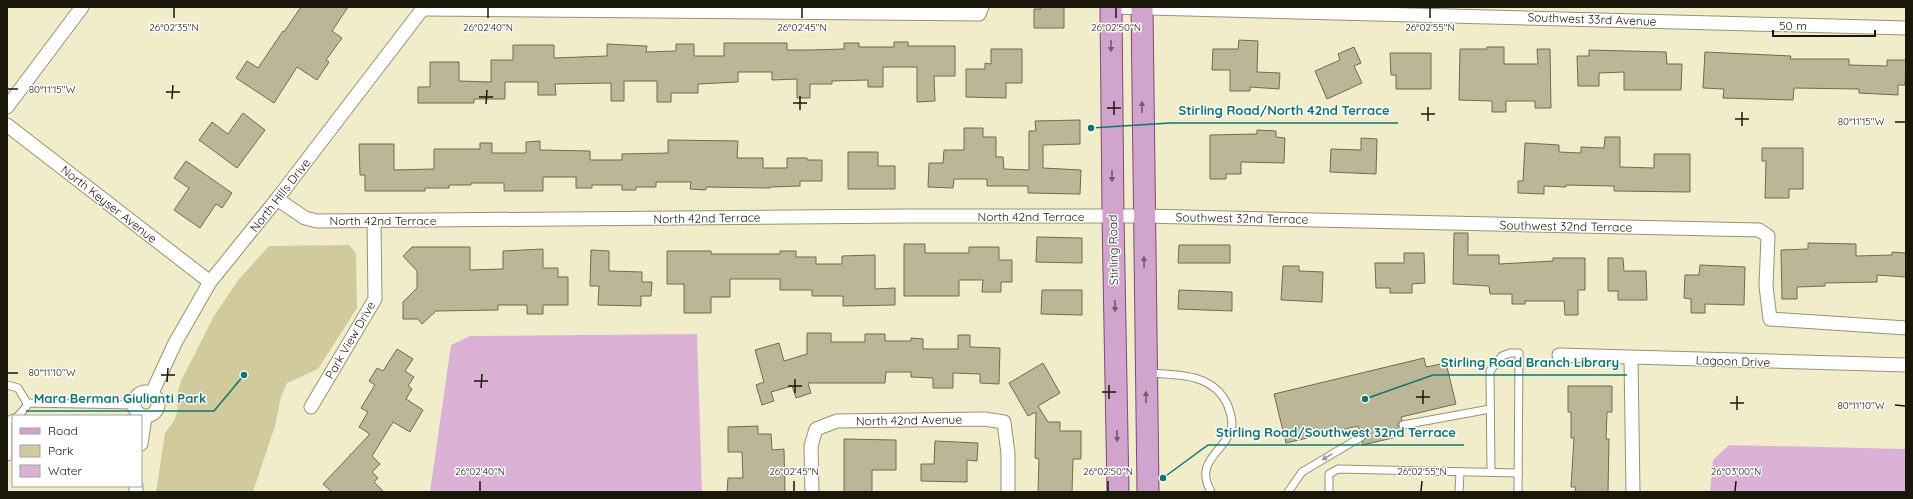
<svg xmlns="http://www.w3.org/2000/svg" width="1913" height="499" viewBox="0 0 1913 499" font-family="Quicksand,sans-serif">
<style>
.green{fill:#d0ca9d}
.water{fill:#dbb2d6}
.building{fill:#bbb695;stroke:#706c4c}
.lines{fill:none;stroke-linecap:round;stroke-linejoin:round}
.lane-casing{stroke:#979272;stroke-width:9}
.street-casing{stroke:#979272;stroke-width:15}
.primary-casing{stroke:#7c4c73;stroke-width:23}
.lane{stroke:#fff;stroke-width:7}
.street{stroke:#fff;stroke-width:13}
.primary{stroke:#d0a4cd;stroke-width:21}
.oneway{fill:#745e6c}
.oneway2{fill:#989791}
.ticks{fill:none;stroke:#19170a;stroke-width:1.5}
.labels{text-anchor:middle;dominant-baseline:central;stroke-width:3;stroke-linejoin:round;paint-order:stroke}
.street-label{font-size:12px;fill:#19170a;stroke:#fff}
.ticks-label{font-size:10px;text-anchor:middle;fill:#19170a;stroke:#fff;stroke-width:3;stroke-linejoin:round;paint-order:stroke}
.leader{fill:none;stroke:#0f766e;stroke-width:1.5}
.callout-dot{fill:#0f766e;stroke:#fff;stroke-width:1.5}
.callout-label{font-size:13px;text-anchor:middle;font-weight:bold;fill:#0f766e;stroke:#fff;stroke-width:3;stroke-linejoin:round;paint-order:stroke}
</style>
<rect width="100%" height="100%" fill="#f1edca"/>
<!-- green -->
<polygon class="green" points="349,245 356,253 357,308 318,369 287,383 281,397 275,426 253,492 156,492 165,433 174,421 178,410 176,398 181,381 214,316 239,279 269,246"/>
<!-- water -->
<g class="water">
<polygon points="697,334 702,492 430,492 451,345 470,336"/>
<polygon points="1729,445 1906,449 1906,492 1710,492 1713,460"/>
</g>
<!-- building -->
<g class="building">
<polygon points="301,7 348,7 332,31 342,38 326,60 329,62 317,80 297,67 274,103 236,78 247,61 258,68 283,31 284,32"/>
<polygon points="1041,7 1064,7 1064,28 1034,28 1034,9 1041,9"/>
<polygon points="1239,40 1258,41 1257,72 1280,73 1279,89 1250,87 1250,91 1230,91 1230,70 1212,70 1213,49 1238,49"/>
<polygon points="894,42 908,42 908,46 955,46 955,76 934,76 935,101 917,102 917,67 883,67 883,87 868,87 868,80 832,81 832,84 810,84 810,98 797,98 797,79 772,80 772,72 738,72 738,82 698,84 698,93 671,93 671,102 657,102 657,81 624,81 624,101 611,101 611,83 555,84 556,95 538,95 538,82 505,82 505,99 474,99 474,103 418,103 418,87 430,87 430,62 459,62 459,81 491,82 491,60 513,60 513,45 554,45 554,58 607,56 607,44 647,46 646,52 676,51 676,44 694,44 694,56 724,56 724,43 787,43 787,50 810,50 844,49 844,43 859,43 859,47 894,47"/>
<polygon points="1354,47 1361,63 1354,66 1362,83 1327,99 1315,71 1340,60 1338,54"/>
<polygon points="1487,47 1504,47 1504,64 1538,64 1537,49 1550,49 1551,108 1535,108 1535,101 1506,101 1506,112 1492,112 1492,101 1459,100 1460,49 1487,49"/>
<polygon points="991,49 1022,49 1022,83 1006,83 1006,98 966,97 966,69 985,69 985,63 991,64"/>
<polygon points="1589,50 1666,52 1667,64 1682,64 1681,90 1624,90 1624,72 1599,73 1599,86 1578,86 1577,56 1589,56"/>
<polygon points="1705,52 1791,56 1790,59 1849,59 1849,65 1887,66 1887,60 1906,60 1905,85 1898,85 1898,95 1859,93 1859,89 1794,88 1793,100 1723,98 1724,89 1703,88"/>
<polygon points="1390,53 1431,53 1431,89 1396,89 1396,75 1391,75"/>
<polygon points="243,113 265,130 237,168 199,140 212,122 228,134"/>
<polygon points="1080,120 1080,144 1043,145 1043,168 1081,170 1080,194 1028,193 1028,186 987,186 987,179 954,179 953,188 928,187 929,163 943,163 944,150 964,150 964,128 983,128 983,137 996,137 996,157 1003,157 1004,169 1029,170 1029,131 1036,131 1035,121"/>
<polygon points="1257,130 1276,131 1276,137 1285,138 1284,163 1241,162 1241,174 1226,174 1226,179 1210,179 1210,135 1257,134"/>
<polygon points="1605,137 1620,137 1620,167 1654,168 1654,154 1690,154 1690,192 1614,191 1614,186 1566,185 1566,187 1544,186 1544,194 1518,193 1518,181 1523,181 1525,143 1559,145 1559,152 1581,153 1581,147 1604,148"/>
<polygon points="1361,138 1377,139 1376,174 1330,172 1331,149 1361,150"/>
<polygon points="668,140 738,141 737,158 763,158 763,168 787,168 787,158 807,158 807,160 822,160 822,181 800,181 800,186 770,187 770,188 706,187 706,190 690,189 691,182 656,182 656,187 636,187 636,190 622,190 622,185 592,185 592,188 576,188 576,177 543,177 543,191 504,191 504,183 471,183 471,185 449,185 449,188 425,188 425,191 365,191 365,175 360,175 359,144 394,144 394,170 434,169 434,149 480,149 480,143 492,143 492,153 526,153 526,142 540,141 540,150 590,151 590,160 622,160 622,154 668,153"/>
<polygon points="1762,148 1803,148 1803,189 1789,189 1789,198 1765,198 1766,161 1762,161"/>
<polygon points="848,152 878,152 878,166 895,166 895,189 848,189"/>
<polygon points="186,161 232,193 222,208 216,204 200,228 174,210 189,188 174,178"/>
<polygon points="1454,233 1468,233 1468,255 1499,255 1499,264 1553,261 1553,258 1585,258 1585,290 1578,290 1578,315 1565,315 1564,301 1525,301 1525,304 1512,304 1512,294 1490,294 1489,286 1453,284"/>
<polygon points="1037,237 1082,238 1082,263 1036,262"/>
<polygon points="1808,243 1856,244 1856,256 1892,255 1892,252 1906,253 1906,277 1877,275 1877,282 1825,283 1825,286 1797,287 1797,299 1782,299 1781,250 1808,249"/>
<polygon points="904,244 925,244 925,253 969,253 969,247 999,247 999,260 1012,260 1012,282 1001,282 1001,292 982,292 983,280 959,280 959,296 904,296"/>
<polygon points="1179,245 1230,245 1230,263 1178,263"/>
<polygon points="412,247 470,247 470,270 503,269 503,251 543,249 543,268 558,268 558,277 568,277 568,305 543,305 543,314 527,314 527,305 498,305 498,310 436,311 422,324 418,319 403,319 403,302 417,288 417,271 403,256"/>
<polygon points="591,250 609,251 609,271 642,272 642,282 652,282 651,296 641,296 641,306 598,305 599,286 590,286"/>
<polygon points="667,251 711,251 711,254 780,254 780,251 796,251 796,257 816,257 816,264 842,264 842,256 875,255 875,289 895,288 895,305 843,306 843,296 812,296 812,290 780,290 780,279 730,279 730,297 711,297 711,313 684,313 684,284 667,284"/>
<polygon points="1404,253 1424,253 1425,283 1412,284 1412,293 1390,293 1390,288 1376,288 1375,263 1404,263"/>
<polygon points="1608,258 1623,258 1624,271 1646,271 1647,300 1618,300 1618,291 1608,291"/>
<polygon points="1700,265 1745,267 1744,305 1705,304 1705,313 1691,313 1691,299 1684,298 1685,275 1699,275"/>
<polygon points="1283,266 1299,266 1299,271 1323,272 1322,302 1281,300"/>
<polygon points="1042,290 1082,290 1082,315 1041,314"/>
<polygon points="1179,290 1232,292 1232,311 1178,309"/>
<polygon points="807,333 831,333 831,342 865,342 865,334 885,334 885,341 911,341 911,338 923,339 923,349 958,349 958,335 970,335 970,347 1000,348 999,384 980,383 980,374 953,373 953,388 933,388 933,378 911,377 911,372 886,372 885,383 808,383 811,393 796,398 792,386 771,392 774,401 762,405 756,385 764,382 755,350 779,343 784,361 807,354"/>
<polygon points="397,349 413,359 405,371 414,377 408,386 412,389 406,399 423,410 410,432 393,422 372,456 380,464 372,472 378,478 374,482 384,492 332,492 323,484 370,434 359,427 368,412 361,408 375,385 369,381 377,368 383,371"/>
<polygon points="1424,358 1426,367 1446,363 1456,404 1401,417 1402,420 1398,423 1398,426 1404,430 1405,435 1363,445 1362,442 1366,437 1364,433 1360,432 1358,426 1286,443 1274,394"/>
<polygon points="1043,363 1060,393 1038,406 1048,422 1060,422 1060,431 1081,431 1081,459 1073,459 1072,492 1038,492 1039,459 1035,458 1036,412 1028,416 1009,383"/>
<polygon points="1568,386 1612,386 1612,412 1607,412 1606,439 1609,439 1608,492 1575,492 1576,487 1571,487 1574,438 1571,438 1571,412 1568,412"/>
<polygon points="758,426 758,434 771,434 772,450 784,449 785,492 727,492 728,478 743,478 742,452 728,452 728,427"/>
<polygon points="844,439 896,440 896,470 872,470 872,492 844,492"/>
<polygon points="935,441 978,443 977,461 967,460 967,482 921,481 921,464 934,464"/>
</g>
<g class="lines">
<!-- lane casing -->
<g class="lane-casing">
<g id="lane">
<path d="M 1148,373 C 1178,375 1214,373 1228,406 C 1231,415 1234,424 1230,433 C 1219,455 1195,463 1211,492"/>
<polyline points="7,385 18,388 27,403"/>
<polyline points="18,416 26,407 27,403 133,405"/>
<polyline points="1403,425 1490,409"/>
<polyline points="8,457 8,421 13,418"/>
<polyline points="1491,472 1490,371 1502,356 1510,353 1519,353 1518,492"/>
<polyline points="1288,492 1302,472 1361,437"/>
<polyline points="1329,492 1329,474 1338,469 1518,473"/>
<polyline points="1459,492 1460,472"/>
</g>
</g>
<!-- street casing -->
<g class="street-casing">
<g id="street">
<polyline points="1111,7 1906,28"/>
<polyline points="423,9 979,14 982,7"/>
<polyline points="7,107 82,7"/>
<polyline points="7,125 210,282"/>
<polyline points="277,199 305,218 317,221 907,216 1143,216 1759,230 1768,236 1766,286 1770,319 1906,328"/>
<polyline points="1559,355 1906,365"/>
<polyline points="1631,358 1633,492"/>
<circle cx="146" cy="404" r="12"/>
<polyline points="152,393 175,343 210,282 277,199 424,7"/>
<polyline points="311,407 375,299 374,221"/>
<polyline points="141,444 145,417"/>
<polyline points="136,492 136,486"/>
<polyline points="812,492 811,446 816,429 837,421 984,419 1004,422 1008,454 1008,492"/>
</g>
</g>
<!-- primary casing -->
<g class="primary-casing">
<g id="primary">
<polyline points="1111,7 1113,216 1118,492"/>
<polyline points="1142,7 1148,492"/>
</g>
</g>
<!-- lane -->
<use href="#lane" class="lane"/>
<!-- street -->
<use href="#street" class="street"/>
<!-- primary -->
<use href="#primary" class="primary"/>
</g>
<!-- one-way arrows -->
<defs><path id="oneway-solid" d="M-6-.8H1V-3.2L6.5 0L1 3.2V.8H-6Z"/></defs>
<g class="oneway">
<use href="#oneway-solid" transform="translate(1111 46) rotate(90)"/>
<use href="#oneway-solid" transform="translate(1142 107) rotate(-90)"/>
<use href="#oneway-solid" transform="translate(1112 176) rotate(90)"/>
<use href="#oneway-solid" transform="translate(1144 262) rotate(-91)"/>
<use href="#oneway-solid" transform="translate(1115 306) rotate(89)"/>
<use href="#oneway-solid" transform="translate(1146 397) rotate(-91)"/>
<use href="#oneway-solid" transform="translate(1117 436) rotate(89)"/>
</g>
<use class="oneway2" href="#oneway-solid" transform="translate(1327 457) rotate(149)"/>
<!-- ticks -->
<path class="ticks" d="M 174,18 L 174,8M 488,18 L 488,8M 802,18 L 802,8M 1116,18 L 1116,8M 1430,18 L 1430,8M 8,89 L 18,89M 166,92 L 180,92M 479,97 L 493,97M 172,99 L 173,85M 793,103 L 807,103M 486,104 L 487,90M 1107,108 L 1121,108M 800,110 L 800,96M 1421,114 L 1435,114M 1114,115 L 1114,101M 1735,119 L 1749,119M 1428,121 L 1428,107M 1895,122 L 1905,122M 1742,126 L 1742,112M 8,373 L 18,373M 161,375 L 175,375M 474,381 L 488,381M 167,382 L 168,368M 788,386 L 802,386M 481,388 L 482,374M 1102,392 L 1116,392M 795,393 L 795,379M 1416,397 L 1430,397M 1109,399 L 1109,385M 1730,403 L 1744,403M 1423,404 L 1423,390M 1895,405 L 1905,406M 1737,410 L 1737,396M 480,491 L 480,481M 794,491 L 794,481M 1108,491 L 1108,481M 1421,491 L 1422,481M 1735,491 L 1736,481"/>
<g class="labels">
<!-- street labels -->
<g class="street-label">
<text transform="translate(1592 19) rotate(2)">Southwest 33rd Avenue</text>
<text transform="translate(280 195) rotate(-52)">North Hills Drive</text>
<text transform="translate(109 204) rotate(38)">North Keyser Avenue</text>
<text x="1031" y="216">North 42nd Terrace</text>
<text transform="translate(707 218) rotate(-1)">North 42nd Terrace</text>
<text transform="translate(1242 218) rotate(1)">Southwest 32nd Terrace</text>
<text x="383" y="220">North 42nd Terrace</text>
<text transform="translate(1566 226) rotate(1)">Southwest 32nd Terrace</text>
<text transform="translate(1113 250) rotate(-91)">Stirling Road</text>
<text transform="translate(350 340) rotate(-60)">Park View Drive</text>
<text transform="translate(1733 361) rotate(2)">Lagoon Drive</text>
<text transform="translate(909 420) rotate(-1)">North 42nd Avenue</text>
</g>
</g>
<g class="ticks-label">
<text x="174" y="31">26°02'35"N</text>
<text x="488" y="31">26°02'40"N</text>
<text x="802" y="31">26°02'45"N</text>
<text x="1116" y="31">26°02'50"N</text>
<text x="1430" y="31">26°02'55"N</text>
<text x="52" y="93">80°11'15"W</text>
<text x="1861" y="125">80°11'15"W</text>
<text x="52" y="376">80°11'10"W</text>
<text x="1861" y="409">80°11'10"W</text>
<text x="480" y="475">26°02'40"N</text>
<text x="794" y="475">26°02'45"N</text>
<text x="1108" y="475">26°02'50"N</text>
<text x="1422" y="475">26°02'55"N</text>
<text x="1736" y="475">26°03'00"N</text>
</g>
<!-- callouts -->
<path class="leader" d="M1091 128L1170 123H1398M1365 399L1433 375H1627M244 375L214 411H26M1163 478L1208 445H1464"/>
<g class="callout-dot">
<circle cx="1091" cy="128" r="4"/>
<circle cx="1365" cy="399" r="4"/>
<circle cx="244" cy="375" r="4"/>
<circle cx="1163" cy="478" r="4"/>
</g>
<g class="callout-label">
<text x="1284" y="115">Stirling Road/North 42nd Terrace</text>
<text x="1530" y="367">Stirling Road Branch Library</text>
<text x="120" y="403">Mara Berman Giulianti Park</text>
<text x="1336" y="437">Stirling Road/Southwest 32nd Terrace</text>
</g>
<!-- border -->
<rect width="1913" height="499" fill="none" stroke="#19170a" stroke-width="16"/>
<!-- legend -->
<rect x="12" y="415" width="130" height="72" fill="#ffffff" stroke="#a3a29d"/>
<rect x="20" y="428" width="20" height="6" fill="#d0a4cd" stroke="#a3a29d"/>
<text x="48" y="435" font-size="12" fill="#19170a">Road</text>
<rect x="20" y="445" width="20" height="12" fill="#d0ca9d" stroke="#a3a29d"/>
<text x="48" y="455" font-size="12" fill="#19170a">Park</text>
<rect x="20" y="465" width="20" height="12" fill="#dbb2d6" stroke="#a3a29d"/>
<text x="48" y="475" font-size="12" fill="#19170a">Water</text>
<!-- scale -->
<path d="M1773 30v6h102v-6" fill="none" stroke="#19170a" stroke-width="2"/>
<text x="1779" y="30" font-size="12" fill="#19170a" stroke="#ffffff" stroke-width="3" paint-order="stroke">50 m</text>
</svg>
